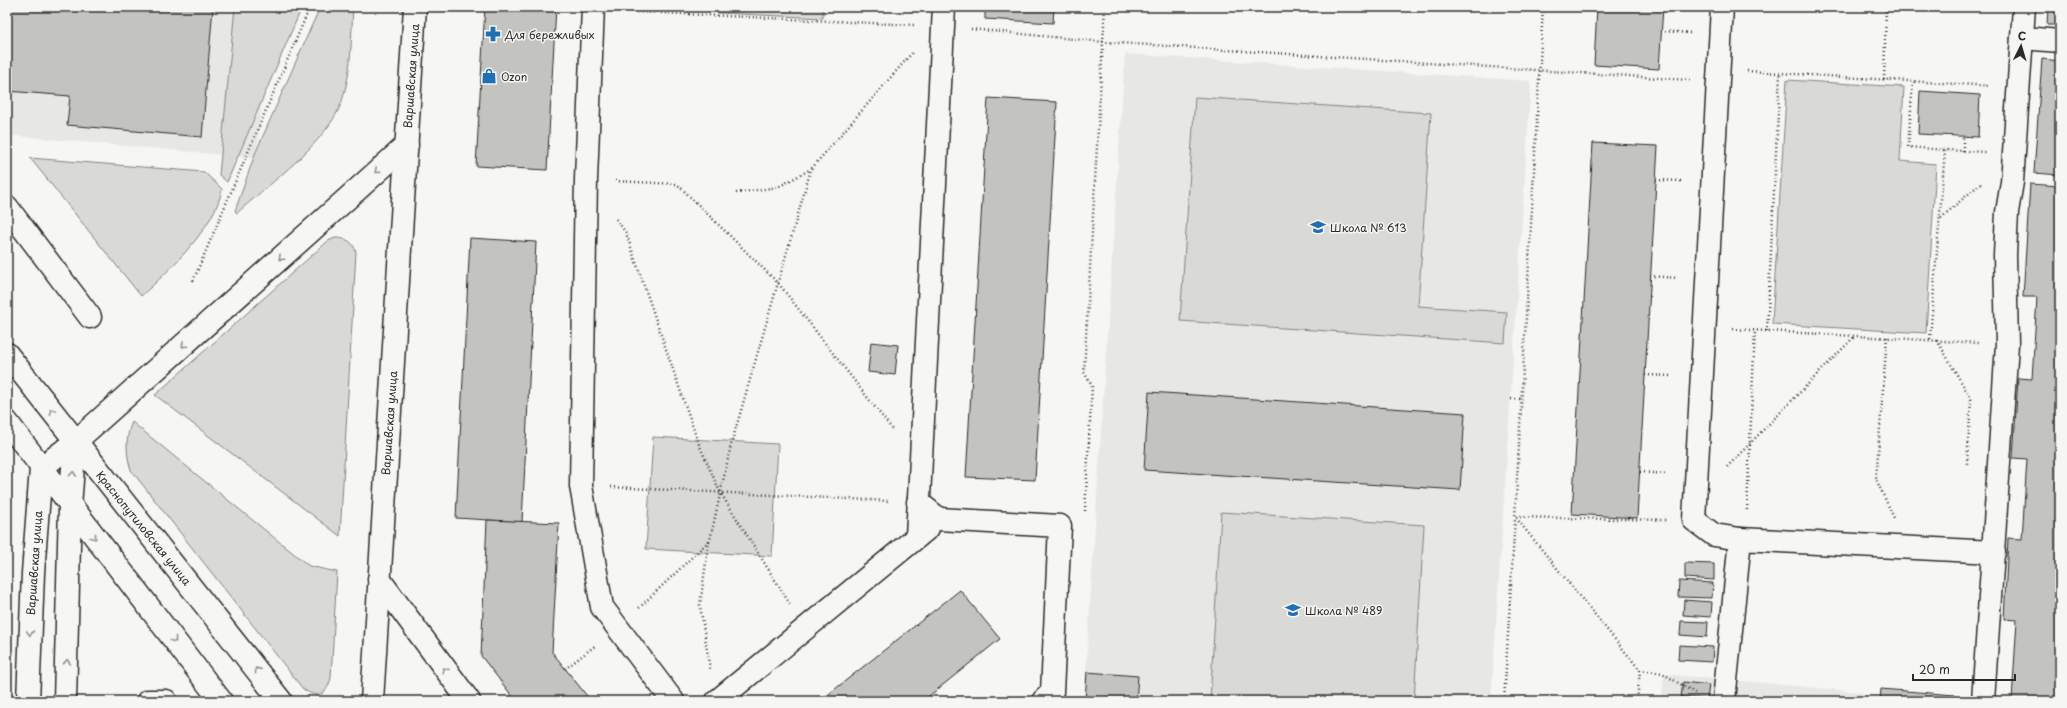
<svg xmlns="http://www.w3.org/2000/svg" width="2067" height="708" viewBox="0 0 2067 708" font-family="'Playpen Sans',sans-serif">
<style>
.built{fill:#e7e7e3}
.green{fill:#d9d9d5;stroke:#828280}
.building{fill:#c3c3c0;stroke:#2b2b2b}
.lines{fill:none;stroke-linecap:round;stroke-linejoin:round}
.minor-casing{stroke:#2b2b2b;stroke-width:25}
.major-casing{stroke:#2b2b2b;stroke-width:25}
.path{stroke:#2b2b2b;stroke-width:2.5;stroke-dasharray:1 3;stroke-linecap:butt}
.minor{stroke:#f6f6f2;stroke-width:22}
.major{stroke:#f6f6f2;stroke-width:22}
.oneway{stroke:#90908e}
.labels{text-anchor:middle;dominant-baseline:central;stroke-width:3;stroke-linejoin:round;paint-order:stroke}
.poi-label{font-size:11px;fill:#2b2b2b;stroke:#f6f6f2;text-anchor:start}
.street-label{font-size:11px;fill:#2b2b2b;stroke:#f6f6f2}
</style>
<rect width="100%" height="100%" fill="#f6f6f2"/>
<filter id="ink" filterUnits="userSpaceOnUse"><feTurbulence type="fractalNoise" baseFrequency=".025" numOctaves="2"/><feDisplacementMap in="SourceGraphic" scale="8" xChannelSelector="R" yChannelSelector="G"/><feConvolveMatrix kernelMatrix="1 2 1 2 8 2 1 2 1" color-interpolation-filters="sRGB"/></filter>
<g filter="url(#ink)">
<!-- built -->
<g class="built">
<polygon points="7,7 269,7 257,158 7,135"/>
<polygon points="1125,54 1531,81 1491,701 1084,701"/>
<polygon points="1664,674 1862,692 1861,701 1662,701"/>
</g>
<!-- green -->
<g class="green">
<polygon points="235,7 302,7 227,182 219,175"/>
<path d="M 320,7 L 353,7 C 351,38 352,71 342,101 C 329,141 269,184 237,213 L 235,211 L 255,154 Z"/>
<polygon points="719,7 823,7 823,18 718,13"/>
<polygon points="1787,80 1904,87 1900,161 1936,164 1926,333 1772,324"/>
<polygon points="1195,97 1431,113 1418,306 1507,312 1505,343 1180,321"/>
<path d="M 30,158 L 204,172 L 222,189 C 216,226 169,271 141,296 Z"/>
<path d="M 335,238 C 346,238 353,241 356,252 L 340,536 L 155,395 L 328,241 Z"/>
<path d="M 132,422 L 309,566 L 337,572 L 331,678 C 326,695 319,700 303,689 L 131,470 C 126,454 125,438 132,422 Z"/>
<polygon points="653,437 778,444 772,556 646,549"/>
<polygon points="1221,512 1424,525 1414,701 1210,701"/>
</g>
<!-- building -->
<g class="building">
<polygon points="7,7 213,7 202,137 67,125 70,96 7,91"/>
<polygon points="485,7 556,7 547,170 476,166"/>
<polygon points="985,7 1054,7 1053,23 985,19"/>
<polygon points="1597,7 1663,7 1659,69 1594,65"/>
<polygon points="2048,7 2060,7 2060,25 2047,25"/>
<polygon points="2042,59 2060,61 2060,175 2034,173"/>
<polygon points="1920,91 1980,95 1978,137 1918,134"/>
<polygon points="988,98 1057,102 1035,480 966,477"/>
<polygon points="1593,143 1658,146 1637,518 1572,514"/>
<polygon points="2030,184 2060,186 2060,701 1999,701 1999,699 2012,700 2017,620 2004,619 2008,538 2022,539 2027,459 2013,458 2018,378 2032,379 2037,297 2023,297"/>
<polygon points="470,238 536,242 522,522 456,518"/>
<polygon points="871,342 898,345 895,375 868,372"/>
<polygon points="1149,392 1465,413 1460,490 1144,470"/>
<polygon points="487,520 559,523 552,652 591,701 516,701 481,656"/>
<polygon points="1685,563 1714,564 1714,580 1685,578"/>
<polygon points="1679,581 1713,583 1712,598 1678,597"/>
<polygon points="960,590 1000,639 923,701 820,701"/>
<polygon points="1684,600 1712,602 1711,617 1683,615"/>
<polygon points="1681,621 1708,622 1707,637 1680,635"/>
<polygon points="1679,645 1713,647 1712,662 1678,660"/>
<polygon points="1087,672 1138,676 1136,701 1085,701"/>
<polygon points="1683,682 1709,685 1707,699 1681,697"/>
<polygon points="1881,689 1955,695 1955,701 1880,701"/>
</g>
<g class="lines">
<!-- minor casing -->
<g class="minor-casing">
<g id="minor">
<polyline points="593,7 586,179 581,486 602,607 673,701"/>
<polyline points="1722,7 1694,520 1714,535 1740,539"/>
<polyline points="2022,38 2060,41"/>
<polyline points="7,207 90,317"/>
<polyline points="918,502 939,519 1060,526 1052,692 1043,701"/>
<polyline points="917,537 944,7"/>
<polyline points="379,579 469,701"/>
<polyline points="28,701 33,573 41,468 75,442 407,145"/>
<polyline points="65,701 70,506 75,442"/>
<polyline points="148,701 166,701"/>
<polyline points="372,701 415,7"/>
<polyline points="717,701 928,528"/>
<polyline points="1724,701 1740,539 1994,552"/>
<polyline points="1983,701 2007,344 2005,255 2007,212 2012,182 2024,7"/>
</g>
</g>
<!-- major casing -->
<g class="major-casing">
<g id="major">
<polyline points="7,354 281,701"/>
<polyline points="7,422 221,701"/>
</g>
</g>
<!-- path -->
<g class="path">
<polyline points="1543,7 1515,517 1666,520"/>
<polyline points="621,11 914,25"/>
<polyline points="650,12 652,7"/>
<polyline points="971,29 1104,42 1690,80"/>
<polyline points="1661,31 1691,33"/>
<polyline points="1747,71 1990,86"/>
<polyline points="1884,80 1886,7"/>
<polyline points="1913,82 1908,147 1945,150"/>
<polyline points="1963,151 1963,136"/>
<polyline points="1656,180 1683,181"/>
<polyline points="615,181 677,184 779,284 892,429"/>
<polyline points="736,193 778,187 811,169"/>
<polyline points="1941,218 1982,182"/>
<polyline points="616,219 626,233 698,442 720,492 790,604"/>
<polyline points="1650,276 1678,278"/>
<polyline points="193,281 310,7"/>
<polyline points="1733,329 1978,343"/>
<polyline points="1767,331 1780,73"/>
<polyline points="1887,337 1876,479 1894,518"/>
<polyline points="1930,339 1945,150 1985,152"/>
<polyline points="1937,340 1971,399 1967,464"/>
<polyline points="1645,375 1672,376"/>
<polyline points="1511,399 1521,399"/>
<polyline points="1727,467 1855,336"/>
<polyline points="1640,472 1667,474"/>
<polyline points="611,487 890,501"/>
<polyline points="1747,510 1755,330"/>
<polyline points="1085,511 1092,386 1084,372 1105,7"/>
<polyline points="1516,518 1640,670 1637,701"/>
<polyline points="709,541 700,605 710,669"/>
<polyline points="639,608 710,540 731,445 811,169 912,53"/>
<polyline points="565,669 596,645"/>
<polyline points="1640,670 1662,673 1695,693"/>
<polyline points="1504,701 1515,518"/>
</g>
<!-- minor -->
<use href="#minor" class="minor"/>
<!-- major -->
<use href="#major" class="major"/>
</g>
<!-- one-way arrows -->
<defs><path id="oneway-chevron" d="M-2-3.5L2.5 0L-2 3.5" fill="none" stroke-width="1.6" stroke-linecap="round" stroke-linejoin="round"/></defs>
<g class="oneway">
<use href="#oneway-chevron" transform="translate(377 171) rotate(138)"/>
<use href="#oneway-chevron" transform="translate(281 258) rotate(138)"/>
<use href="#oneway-chevron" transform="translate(184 345) rotate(138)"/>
<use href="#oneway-chevron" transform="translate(52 411) rotate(-128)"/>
<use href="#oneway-chevron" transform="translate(73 474) rotate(-86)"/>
<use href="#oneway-chevron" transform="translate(94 537) rotate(52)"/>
<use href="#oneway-chevron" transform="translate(30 633) rotate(92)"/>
<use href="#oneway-chevron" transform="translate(174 640) rotate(52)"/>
<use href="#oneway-chevron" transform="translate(67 662) rotate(-88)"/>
<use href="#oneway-chevron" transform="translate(257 670) rotate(-129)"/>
<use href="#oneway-chevron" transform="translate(445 670) rotate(-126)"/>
</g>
</g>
<!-- icons -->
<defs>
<g id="pharmacy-bare" transform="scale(1.2)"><path d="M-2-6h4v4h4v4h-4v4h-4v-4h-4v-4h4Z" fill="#1f6fb2" stroke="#f6f6f2" stroke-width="2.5" paint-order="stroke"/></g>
<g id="shop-bare" transform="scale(1.2)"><path d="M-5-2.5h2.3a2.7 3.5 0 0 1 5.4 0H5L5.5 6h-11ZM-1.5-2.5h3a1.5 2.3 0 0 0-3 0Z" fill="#1f6fb2" stroke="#f6f6f2" stroke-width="2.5" paint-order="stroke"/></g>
<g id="school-bare" transform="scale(1.2)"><path d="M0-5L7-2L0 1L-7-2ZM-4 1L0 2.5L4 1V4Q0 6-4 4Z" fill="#1f6fb2" stroke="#f6f6f2" stroke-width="2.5" paint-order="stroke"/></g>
</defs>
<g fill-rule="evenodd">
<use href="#pharmacy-bare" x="493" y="34"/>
<use href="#shop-bare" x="489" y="76"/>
<use href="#school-bare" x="1318" y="227"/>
<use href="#school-bare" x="1293" y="610"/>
</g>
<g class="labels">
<!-- poi labels -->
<g class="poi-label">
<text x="505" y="34">Для бережливых</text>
<text x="501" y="76">Ozon</text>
<text x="1330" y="227">Школа № 613</text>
<text x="1305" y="610">Школа № 489</text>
</g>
<!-- street labels -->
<g class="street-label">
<text transform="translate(411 76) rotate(-86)">Варшавская улица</text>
<text transform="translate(389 423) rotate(-86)">Варшавская улица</text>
<text transform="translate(144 528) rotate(51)">Краснопутиловская улица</text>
<text transform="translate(34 563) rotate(-86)">Варшавская улица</text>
</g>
</g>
<!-- margin -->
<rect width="2067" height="708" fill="none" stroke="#f6f6f2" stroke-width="24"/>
<rect x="12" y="12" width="2043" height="684" fill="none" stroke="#2b2b2b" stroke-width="1.5" filter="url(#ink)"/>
<!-- north arrow -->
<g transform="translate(2021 46) rotate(5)" stroke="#f6f6f2" stroke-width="3" paint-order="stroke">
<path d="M0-3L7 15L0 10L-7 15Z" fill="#2b2b2b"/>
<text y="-6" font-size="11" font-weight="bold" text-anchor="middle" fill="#2b2b2b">С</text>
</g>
<!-- scale -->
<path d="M1913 674v6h102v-6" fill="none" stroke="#2b2b2b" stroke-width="2"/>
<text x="1919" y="674" font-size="12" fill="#2b2b2b" stroke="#f6f6f2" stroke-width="3" paint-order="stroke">20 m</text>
</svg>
